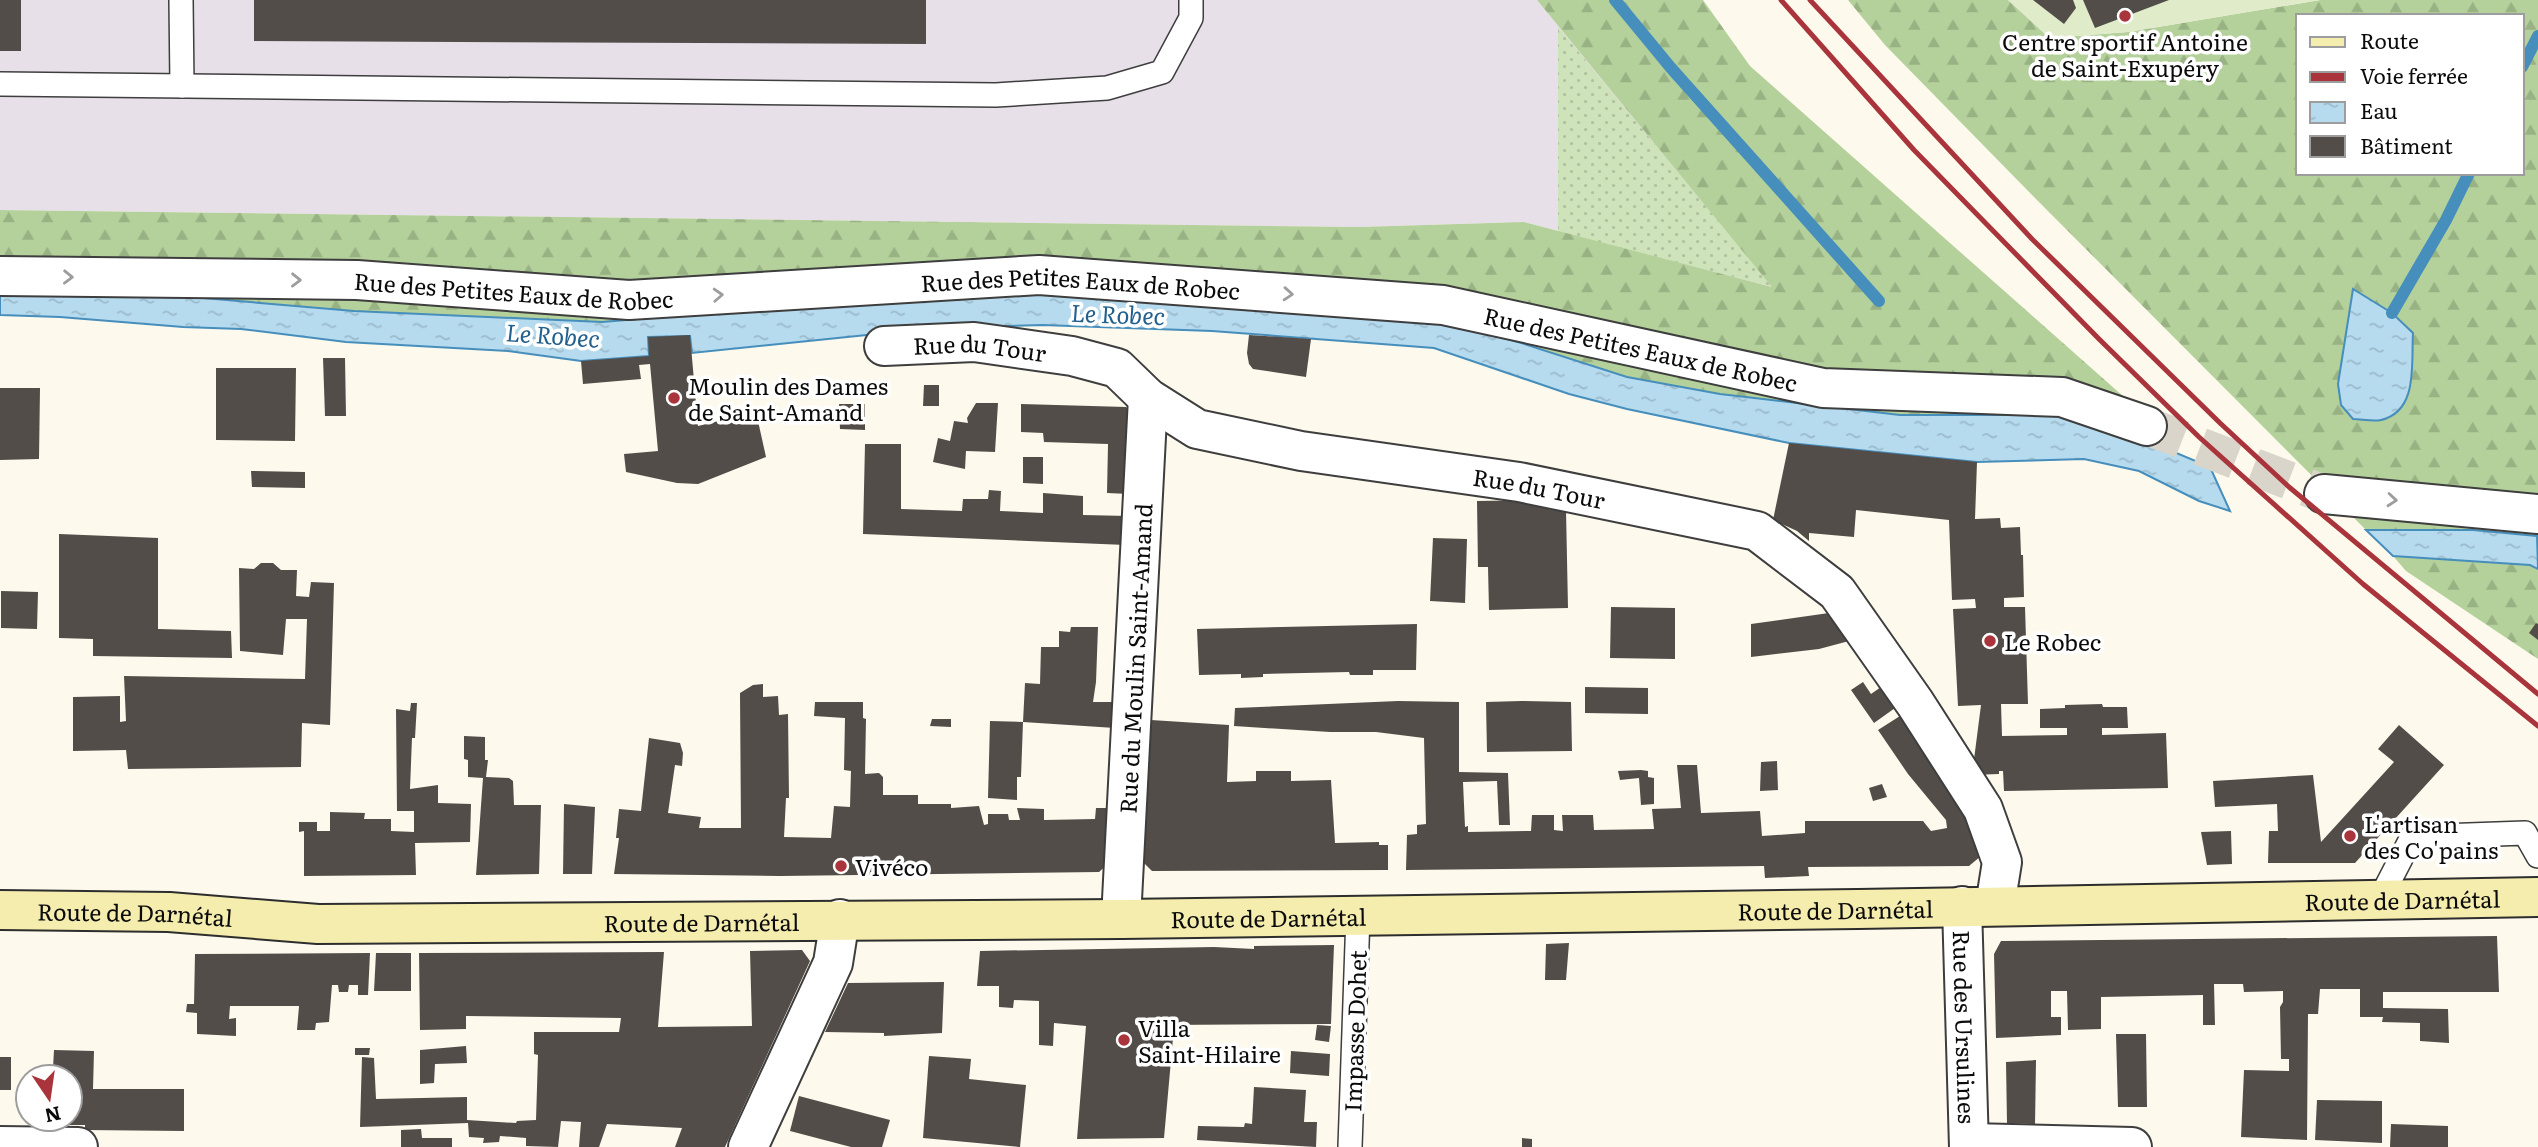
<svg xmlns="http://www.w3.org/2000/svg" width="2538" height="1147" viewBox="0 0 2538 1147" font-family="Literata,serif">
<style>
.industrial{fill:#e8e0e9}
.grass{fill:url(#grass-dots)}
.forest{fill:url(#forest-firs);fill-rule:evenodd}
.pitch{fill:#e0ebca}
.water{fill:url(#water-ripples);stroke:#468ebc;stroke-width:2}
.lines{fill:none;stroke-linecap:round;stroke-linejoin:round}
.stream{stroke:#468ebc;stroke-width:12}
.building{fill:#534d49}
.street-tunnel{stroke:#d9d5ca;stroke-width:38;stroke-dasharray:38 19;stroke-linecap:butt}
.lane-casing{stroke:#3e3e3e;stroke-width:26}
.street-casing{stroke:#3e3e3e;stroke-width:42}
.secondary-casing{stroke:#2d2d2d;stroke-width:42}
.lane{stroke:#fff;stroke-width:23}
.street{stroke:#fff;stroke-width:38}
.secondary{stroke:#f5edae;stroke-width:38}
.rail{stroke:#aa343b;stroke-width:5}
.oneway{stroke:#9d9d9d}
.poi-dot{fill:#aa343b;stroke:#fff;stroke-width:2.5}
.labels{text-anchor:middle;dominant-baseline:central;stroke-width:7;stroke-linejoin:round;paint-order:stroke}
.poi-label{font-size:23px;fill:#0b0b0b;stroke:#fff;text-anchor:start}
.street-label{font-size:23px;fill:#0b0b0b;stroke:#fff}
.water-label{font-size:24px;font-style:italic;fill:#24608d;stroke:#fff}
</style>
<defs>
<pattern id="grass-dots" width="8" height="8" patternUnits="userSpaceOnUse" patternTransform="scale(1.75)"><rect width="8" height="8" fill="#cfe3ba"/><path d="M2 2h.1M6 6h.1" fill="none" stroke="#b0c19f" stroke-width="1.8" stroke-linecap="round"/></pattern>
<pattern id="forest-firs" width="22" height="20" patternUnits="userSpaceOnUse" patternTransform="scale(1.75)"><rect width="22" height="20" fill="#b4d19b"/><path d="M5 1l3.5 6h-7zM16 11l3.5 6h-7z" fill="#99b284"/></pattern>
<pattern id="water-ripples" width="26" height="14" patternUnits="userSpaceOnUse" patternTransform="scale(1.75)"><rect width="26" height="14" fill="#b6daee"/><path d="M2 4q2-2 4 0t4 0M15 11q2-2 4 0t4 0" fill="none" stroke="#9bbacb"/></pattern>
</defs>
<rect width="100%" height="100%" fill="#fdf9ec"/>
<!-- industrial -->
<polygon class="industrial" points="0,0 1537,0 1773,287 1524,222 1359,227 0,210"/>
<!-- grass -->
<polygon class="grass" points="1558,27 1773,287 1558,232"/>
<!-- forest -->
<g class="forest">
<polygon points="1537,0 1703,0 1750,66 2124,397 2078,419 2033,415 1891,415 1720,394 1627,377 1434,319 660,318 602,322 539,319 354,311 168,295 0,291 0,210 1359,227 1524,222 1772,287"/>
<path d="M 1848,0 L 2008,0 L 2050,38 L 2128,32 L 2320,0 L 2538,0 L 2538,536 L 2473,530 L 2366,530 L 2036,199 L 1885,45 ZM 2298,16 L 2522,16 L 2522,173 L 2298,173 Z"/>
<polygon points="2393,556 2530,565 2538,569 2538,659 2406,571"/>
</g>
<!-- pitch -->
<polygon class="pitch" points="2008,0 2320,0 2128,32 2049,38"/>
<!-- water -->
<g class="water">
<path d="M 2353,289 L 2392,313 L 2413,333 C 2411,362 2419,411 2381,420 C 2373,422 2361,419 2353,419 L 2341,405 L 2338,384 Z"/>
<polygon points="0,291 168,295 354,311 602,322 840,302 1038,294 1434,319 1518,342 1627,377 1720,394 1900,415 2052,415 2107,424 2210,467 2230,511 2199,501 2139,471 2084,459 1977,462 1789,443 1627,409 1569,394 1434,348 1212,331 1042,325 935,328 692,353 690,336 648,337 649,356 581,361 508,351 346,342 241,329 183,327 60,317 0,315"/>
<polygon points="2366,530 2473,530 2537,536 2538,569 2530,565 2393,556"/>
</g>
<g class="lines">
<!-- stream -->
<g class="stream">
<polyline points="1615,0 1671,68 1879,301"/>
<polyline points="2522,67 2538,36"/>
<polyline points="2392,313 2446,220 2469,173"/>
</g>
</g>
<!-- building -->
<g class="building">
<rect x="0" y="0" width="21" height="51"/>
<polygon points="254,0 926,0 926,44 254,41"/>
<polygon points="2033,0 2073,0 2076,8 2064,24"/>
<polygon points="2083,0 2169,0 2095,28"/>
<polygon points="690,335 698,426 756,412 766,457 698,484 677,483 626,472 624,454 658,451 650,364 639,365 641,379 583,384 581,361 649,356 648,337"/>
<polygon points="1249,335 1311,339 1306,377 1253,369 1249,364 1247,353"/>
<polygon points="323,358 345,358 346,416 325,416"/>
<polygon points="216,368 296,368 295,441 216,440"/>
<polygon points="924,385 939,385 939,406 923,406"/>
<polygon points="0,388 40,388 39,459 0,460"/>
<polygon points="976,403 998,403 995,452 966,451 965,469 933,462 938,438 950,441 954,421 968,423 967,418"/>
<polygon points="839,404 865,404 865,430 840,429"/>
<polygon points="1021,404 1126,407 1133,417 1129,494 1107,493 1108,444 1044,442 1043,433 1021,432"/>
<polygon points="1789,443 1977,462 1975,519 2000,518 2001,528 2020,527 2021,555 2023,555 2024,597 2004,598 2004,607 2025,607 2028,704 2001,704 2002,736 2067,735 2067,728 2040,728 2040,709 2065,708 2065,705 2102,704 2103,707 2127,707 2128,728 2102,728 2102,735 2166,733 2168,788 2004,791 2003,771 1999,771 1999,774 1972,775 1981,705 1958,706 1953,609 1976,608 1975,599 1952,600 1949,520 1856,510 1854,537 1809,533 1809,541 1797,531 1773,520"/>
<polygon points="865,444 901,444 901,509 962,511 963,499 988,499 989,490 1001,491 1000,511 1043,513 1043,493 1083,496 1083,515 1128,516 1126,545 863,534"/>
<polygon points="1023,457 1043,457 1043,484 1023,483"/>
<polygon points="251,471 305,472 305,488 252,487"/>
<polygon points="1550,500 1550,510 1566,510 1568,608 1489,610 1488,567 1478,567 1477,501"/>
<polygon points="59,534 158,538 158,629 231,631 232,658 93,656 93,639 59,638"/>
<polygon points="1433,538 1467,539 1465,603 1430,601"/>
<polygon points="261,563 273,563 281,570 297,570 296,596 309,597 311,582 334,583 330,725 302,723 301,767 128,769 126,750 73,751 73,697 120,696 120,722 126,721 124,676 305,679 307,619 286,619 283,655 240,651 239,568 254,569"/>
<polygon points="1,591 38,592 37,629 1,628"/>
<polygon points="1611,607 1675,608 1675,659 1610,658"/>
<polygon points="1829,613 1849,641 1819,649 1751,657 1751,624"/>
<polygon points="2536,623 2538,624 2538,640 2529,633"/>
<polygon points="1417,624 1416,670 1373,670 1373,675 1350,675 1349,672 1263,674 1263,677 1241,678 1241,674 1199,675 1197,629"/>
<polygon points="1071,627 1098,627 1096,682 1093,702 1117,702 1115,728 1023,722 1025,683 1040,684 1041,647 1059,647 1059,631 1070,632"/>
<polygon points="1863,682 1871,694 1881,687 1895,708 1874,723 1851,690"/>
<polygon points="763,684 763,697 778,696 779,715 788,714 789,798 786,798 784,837 831,838 834,806 850,807 851,771 844,770 845,718 814,716 815,702 863,702 863,718 866,719 865,774 879,773 883,777 883,795 918,795 918,804 951,804 951,808 979,806 984,825 988,824 988,814 1008,814 1009,820 1020,820 1017,808 1044,809 1044,820 1095,819 1096,808 1112,808 1109,863 1099,872 780,876 614,874 619,838 616,838 619,809 641,811 649,738 680,743 683,753 682,766 675,765 668,813 701,817 699,828 741,828 740,693 753,685"/>
<polygon points="1585,687 1648,688 1648,714 1585,713"/>
<polygon points="1398,701 1459,702 1459,772 1508,773 1510,825 1499,825 1497,781 1463,782 1465,827 1468,826 1468,832 1531,831 1532,815 1554,815 1554,830 1563,831 1562,815 1593,815 1594,830 1654,829 1652,809 1681,808 1677,765 1697,765 1701,813 1760,811 1762,836 1805,833 1805,821 1923,821 1931,831 1947,828 1946,820 1908,774 1878,730 1900,716 1968,814 1981,856 1969,866 1808,867 1809,876 1765,878 1764,866 1406,870 1407,835 1417,834 1417,825 1426,824 1424,738 1376,732 1330,732 1234,726 1235,708"/>
<polygon points="1521,701 1571,702 1572,751 1487,752 1486,702"/>
<polygon points="411,703 417,703 415,738 412,738 410,789 438,785 438,803 471,804 470,842 415,843 416,875 304,876 304,831 299,832 299,822 317,822 317,831 330,831 330,812 365,813 364,819 391,819 391,831 414,832 414,811 397,811 396,709 410,711"/>
<polygon points="932,719 951,719 951,727 930,726"/>
<polygon points="1151,720 1229,725 1227,782 1256,781 1256,771 1291,771 1291,781 1331,780 1335,843 1379,842 1379,845 1388,845 1388,870 1152,871 1141,860"/>
<polygon points="990,721 1023,722 1021,777 1017,777 1017,800 988,798"/>
<polygon points="2399,725 2444,765 2355,863 2268,863 2269,831 2278,831 2277,804 2215,807 2213,781 2313,775 2321,842 2394,762 2378,749"/>
<polygon points="464,736 485,737 485,760 488,760 486,777 509,778 513,781 514,805 541,805 539,874 476,875 483,778 468,777 468,760 464,759"/>
<polygon points="1777,761 1778,790 1760,791 1761,762"/>
<polygon points="1641,770 1648,771 1648,777 1654,778 1654,804 1641,805 1639,778 1620,780 1618,771"/>
<polygon points="1882,784 1887,797 1873,801 1869,788"/>
<polygon points="564,804 595,807 592,874 563,874"/>
<polygon points="2231,831 2232,864 2207,865 2201,832"/>
<polygon points="2497,936 2499,992 2383,992 2383,1008 2448,1009 2449,1043 2420,1041 2420,1023 2382,1022 2383,1017 2360,1017 2360,989 2320,989 2318,1014 2308,1014 2307,1140 2241,1137 2244,1070 2289,1071 2289,1059 2281,1059 2280,1007 2283,1002 2283,991 2244,992 2243,984 2214,984 2215,1025 2203,1025 2203,995 2101,997 2101,1029 2068,1030 2067,991 2051,991 2051,1017 2061,1017 2061,1035 1996,1038 1994,954 2001,941"/>
<polygon points="1569,943 1566,980 1545,980 1546,944"/>
<polygon points="1334,945 1331,1024 1163,1025 1174,1027 1164,1138 1077,1139 1086,1026 1054,1023 1053,1046 1039,1045 1039,1001 1014,1000 1013,1008 999,1007 999,986 977,986 980,951 1214,947 1254,949 1254,946"/>
<polygon points="802,950 810,961 725,1147 675,1147 682,1128 607,1124 599,1147 579,1147 581,1122 561,1121 558,1147 526,1146 526,1138 500,1136 499,1142 483,1143 484,1138 469,1137 468,1123 360,1127 362,1057 374,1058 376,1099 467,1097 467,1120 516,1123 517,1121 536,1120 538,1055 534,1054 534,1032 619,1032 621,1018 466,1016 466,1029 420,1030 419,953 664,952 658,1027 752,1026 750,951"/>
<polygon points="370,953 368,995 358,995 358,985 349,985 348,992 339,992 338,985 332,985 329,1022 316,1023 315,1030 297,1030 299,1006 230,1006 229,1019 236,1018 236,1036 197,1034 197,1013 186,1012 187,1004 194,1004 195,954"/>
<polygon points="376,953 411,953 411,991 374,991"/>
<polygon points="944,982 942,1033 884,1036 884,1033 825,1032 848,983"/>
<polygon points="1317,1025 1331,1026 1329,1042 1315,1040"/>
<polygon points="2116,1034 2146,1034 2147,1107 2118,1107"/>
<polygon points="466,1046 467,1063 435,1064 434,1083 420,1084 420,1050"/>
<polygon points="355,1048 370,1048 369,1055 355,1055"/>
<polygon points="54,1050 94,1051 93,1089 184,1089 184,1131 85,1130 85,1125 66,1125 65,1129 30,1127 30,1119 70,1119 70,1077 33,1077 33,1068 53,1068"/>
<polygon points="1291,1051 1330,1054 1329,1076 1290,1073"/>
<polygon points="929,1056 971,1059 969,1079 1026,1085 1020,1147 923,1138"/>
<rect x="0" y="1057" width="11" height="33"/>
<polygon points="2036,1060 2035,1124 2007,1123 2006,1062"/>
<polygon points="1254,1087 1306,1090 1304,1122 1317,1122 1316,1147 1197,1140 1198,1126 1244,1127 1245,1123 1252,1124"/>
<polygon points="799,1096 890,1120 882,1147 851,1147 790,1131"/>
<polygon points="2317,1100 2382,1101 2382,1143 2315,1140"/>
<polygon points="2391,1124 2448,1126 2448,1147 2390,1147"/>
<polygon points="421,1129 422,1138 452,1138 452,1147 401,1147 401,1130"/>
<polygon points="1522,1138 1532,1139 1532,1147 1522,1147"/>
</g>
<g class="lines">
<!-- street-tunnel -->
<polyline class="street-tunnel" points="2147,426 2324,494"/>
<!-- lane casing -->
<g class="lane-casing">
<g id="lane">
<polyline points="181,0 182,86"/>
<polyline points="0,84 996,95 1107,88 1162,72 1191,18 1191,0"/>
<polyline points="2380,899 2412,837 2525,833 2538,856"/>
<polyline points="1350,1147 1358,915"/>
</g>
</g>
<!-- street casing -->
<g class="street-casing">
<g id="street">
<path id="s1" d="M 0,276 L 357,280 L 629,300 L 1039,275 L 1443,305 L 1823,388 L 2062,397 L 2147,426"/>
<path id="s2" d="M 884,346 L 974,342 L 1072,356 L 1117,368 L 1148,398 L 1197,429 L 1301,451 L 1519,482 L 1757,531 L 1837,592 L 1915,703 L 1983,809 L 2002,862 L 1995,906"/>
<polyline points="2324,494 2538,514"/>
<path id="s3" d="M 1962,906 L 1969,1147"/>
<path id="s4" d="M 1121,919 L 1148,398"/>
<polyline points="1969,1143 2132,1147"/>
<polyline points="0,1146 78,1147"/>
<polyline points="748,1147 833,963 840,919"/>
</g>
</g>
<!-- secondary casing -->
<g class="secondary-casing">
<g id="secondary">
<path id="s5" d="M 0,910 L 169,912 L 318,924 L 1121,919 L 1858,909 L 2538,897"/>
</g>
</g>
<!-- lane -->
<use href="#lane" class="lane"/>
<!-- street -->
<use href="#street" class="street"/>
<!-- secondary -->
<use href="#secondary" class="secondary"/>
<!-- rail -->
<g class="rail">
<polyline points="1781,0 1914,150 2099,339 2199,437 2363,584 2538,726"/>
<polyline points="1810,0 2032,239 2220,423 2289,487 2538,694"/>
</g>
</g>
<!-- one-way arrows -->
<defs><path id="oneway-chevron" d="M-2-3.5L2.5 0L-2 3.5" fill="none" stroke-width="1.6" stroke-linecap="round" stroke-linejoin="round" transform="scale(1.75)"/></defs>
<g class="oneway">
<use href="#oneway-chevron" transform="translate(68 277) rotate(1)"/>
<use href="#oneway-chevron" transform="translate(296 280) rotate(1)"/>
<use href="#oneway-chevron" transform="translate(1288 294) rotate(4)"/>
<use href="#oneway-chevron" transform="translate(718 295) rotate(-3)"/>
<use href="#oneway-chevron" transform="translate(2392 500) rotate(5)"/>
</g>
<!-- markers -->
<g class="poi-dot">
<circle cx="2125" cy="16" r="7"/>
<circle cx="674" cy="398" r="7"/>
<circle cx="1990" cy="641" r="7"/>
<circle cx="2350" cy="836" r="7"/>
<circle cx="841" cy="866" r="7"/>
<circle cx="1124" cy="1040" r="7"/>
</g>
<g class="labels">
<!-- poi labels -->
<g class="poi-label">
<text x="2125" y="41" text-anchor="middle">Centre sportif Antoine<tspan x="2125" dy="26">de Saint-Exupéry</tspan></text>
<text x="688" y="385">Moulin des Dames<tspan x="688" dy="26">de Saint-Amand</tspan></text>
<text x="2004" y="641">Le Robec</text>
<text x="2364" y="823">L'artisan<tspan x="2364" dy="26">des Co'pains</tspan></text>
<text x="855" y="866">Vivéco</text>
<text x="1138" y="1027">Villa<tspan x="1138" dy="26">Saint-Hilaire</tspan></text>
</g>
<!-- street labels -->
<g class="street-label">
<text stroke="none"><textPath href="#s1" startOffset="1082">Rue des Petites Eaux de Robec</textPath></text>
<text stroke="none"><textPath href="#s1" startOffset="514">Rue des Petites Eaux de Robec</textPath></text>
<text stroke="none"><textPath href="#s1" startOffset="1648">Rue des Petites Eaux de Robec</textPath></text>
<text stroke="none"><textPath href="#s2" startOffset="96">Rue du Tour</textPath></text>
<text stroke="none"><textPath href="#s2" startOffset="684">Rue du Tour</textPath></text>
<text stroke="none"><textPath href="#s4" startOffset="261">Rue du Moulin Saint-Amand</textPath></text>
<text stroke="none"><textPath href="#s5" startOffset="2403">Route de Darnétal</textPath></text>
<text stroke="none"><textPath href="#s5" startOffset="1836">Route de Darnétal</textPath></text>
<text stroke="none"><textPath href="#s5" startOffset="135">Route de Darnétal</textPath></text>
<text stroke="none"><textPath href="#s5" startOffset="1269">Route de Darnétal</textPath></text>
<text stroke="none"><textPath href="#s5" startOffset="702">Route de Darnétal</textPath></text>
<text stroke="none"><textPath href="#s3" startOffset="121">Rue des Ursulines</textPath></text>
<text transform="translate(1354 1031) rotate(-88)">Impasse Dohet</text>
</g>
<!-- water labels -->
<g class="water-label">
<text transform="translate(1118 313) rotate(2)">Le Robec</text>
<text transform="translate(553 334) rotate(4)">Le Robec</text>
</g>
</g>
<!-- legend -->
<rect x="2296" y="14" width="228" height="161" fill="#ffffff" stroke="#9d9d9d" stroke-width="2"/>
<rect x="2310" y="37" width="35" height="10" fill="#f5edae" stroke="#9d9d9d" stroke-width="2"/>
<text x="2360" y="49" font-size="21" fill="#0b0b0b">Route</text>
<rect x="2310" y="72" width="35" height="10" fill="#aa343b" stroke="#9d9d9d" stroke-width="2"/>
<text x="2360" y="84" font-size="21" fill="#0b0b0b">Voie ferrée</text>
<rect x="2310" y="102" width="35" height="21" fill="url(#water-ripples)" stroke="#9d9d9d" stroke-width="2"/>
<text x="2360" y="119" font-size="21" fill="#0b0b0b">Eau</text>
<rect x="2310" y="136" width="35" height="21" fill="#534d49" stroke="#9d9d9d" stroke-width="2"/>
<text x="2360" y="154" font-size="21" fill="#0b0b0b">Bâtiment</text>
<!-- north arrow -->
<g transform="translate(49 1098) rotate(167)"><circle r="33" fill="#ffffff" stroke="#9d9d9d" stroke-width="2"/>
<path d="M0-5L12 26L0 18L-12 26Z" fill="#aa343b"/>
<text y="-10" font-size="19" font-weight="bold" text-anchor="middle" fill="#0b0b0b">N</text>
</g>
</svg>
